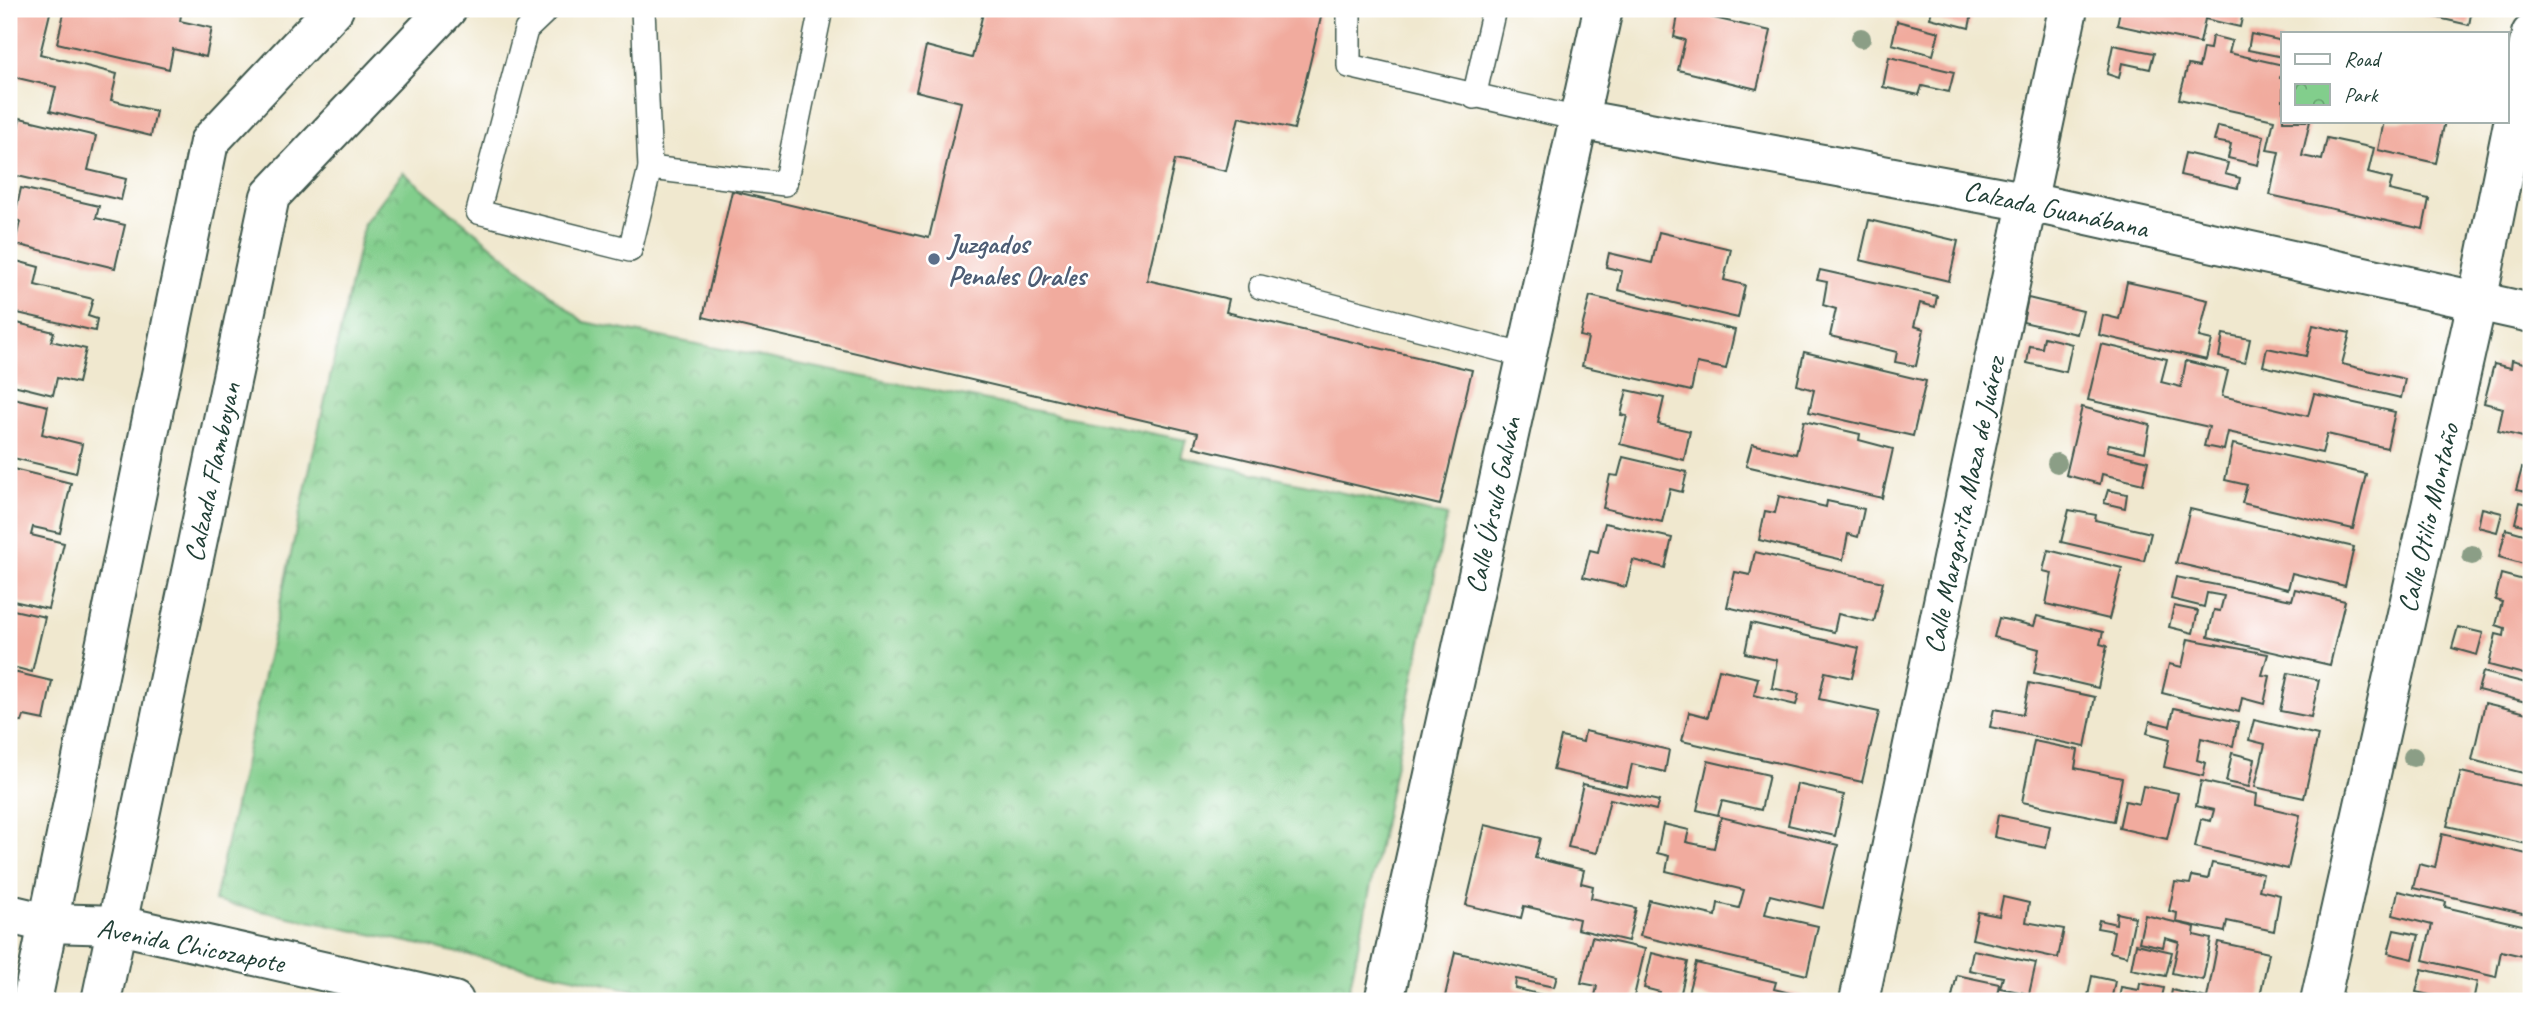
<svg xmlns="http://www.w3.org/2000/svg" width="2540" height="1010" viewBox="0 0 2540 1010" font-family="Caveat,sans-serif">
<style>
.park{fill:url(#park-crowns);stroke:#508660;stroke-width:2}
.building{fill:#f1ab9e}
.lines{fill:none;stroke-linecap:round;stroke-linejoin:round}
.service-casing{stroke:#3e574b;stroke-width:26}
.minor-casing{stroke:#3e574b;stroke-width:42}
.secondary-casing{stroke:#3e574b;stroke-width:42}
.service{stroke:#fff;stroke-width:23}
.minor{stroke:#fff;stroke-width:38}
.secondary{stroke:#fff;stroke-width:38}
.tree{fill:#8b9e86}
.service-dot{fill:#5c6f8a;stroke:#fff;stroke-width:2.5}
.labels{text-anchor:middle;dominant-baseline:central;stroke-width:5;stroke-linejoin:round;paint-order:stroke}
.street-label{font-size:28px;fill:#1f3d34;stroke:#fff}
.service-label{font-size:28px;font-weight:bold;fill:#4e5e75;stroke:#fff;text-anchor:start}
</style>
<defs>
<pattern id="park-crowns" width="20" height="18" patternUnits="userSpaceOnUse" patternTransform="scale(1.75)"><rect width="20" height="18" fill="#82ce8c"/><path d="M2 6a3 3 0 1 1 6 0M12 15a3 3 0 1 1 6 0" fill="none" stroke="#6aa873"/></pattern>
</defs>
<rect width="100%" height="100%" fill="#fff"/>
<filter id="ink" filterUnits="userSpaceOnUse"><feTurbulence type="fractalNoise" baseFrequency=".0143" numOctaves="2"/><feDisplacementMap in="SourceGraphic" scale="14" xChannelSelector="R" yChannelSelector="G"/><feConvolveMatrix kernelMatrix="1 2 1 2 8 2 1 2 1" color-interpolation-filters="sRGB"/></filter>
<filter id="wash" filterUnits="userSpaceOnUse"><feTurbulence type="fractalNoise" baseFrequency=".00686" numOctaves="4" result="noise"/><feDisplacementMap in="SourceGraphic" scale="28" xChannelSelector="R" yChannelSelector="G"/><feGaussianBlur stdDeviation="1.57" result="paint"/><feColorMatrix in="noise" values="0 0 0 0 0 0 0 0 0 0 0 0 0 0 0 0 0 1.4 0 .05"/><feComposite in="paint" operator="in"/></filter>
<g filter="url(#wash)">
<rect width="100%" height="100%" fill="#f0e8cf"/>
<!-- park -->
<polygon class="park" points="403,172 584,322 1186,440 1181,457 1447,516 1347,1001 686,1001 214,901 364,224"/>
<g id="blocks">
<!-- building -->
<g class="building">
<polygon points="9,9 51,9 40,54 117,74 111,100 156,111 151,136 50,111 56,87 9,76 9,54 15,33 9,32"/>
<polygon points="65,9 154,9 181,15 180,21 212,28 206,57 173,49 169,69 57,43"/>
<polygon points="984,9 1323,9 1294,129 1239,117 1226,171 1175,160 1147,280 1229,299 1226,312 1472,370 1440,505 1194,447 1198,433 703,317 732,191 929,238 961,102 916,91 926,46 972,58"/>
<polygon points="1932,9 1973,9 1969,28 1930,18"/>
<polygon points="2128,9 2244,9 2240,27 2205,19 2200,43 2117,25 2120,10 2127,12"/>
<polygon points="2400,9 2472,9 2469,25"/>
<polygon points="1679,10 1771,31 1757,89 1678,70 1685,40 1674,37"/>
<polygon points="1897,21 1939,32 1933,55 1892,44"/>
<polygon points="2251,34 2283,41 2283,57 2248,50"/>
<polygon points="2212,36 2232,41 2229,53 2283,65 2280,78 2283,79 2283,121 2310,121 2302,156 2322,160 2327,138 2374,148 2368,173 2392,179 2389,190 2429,199 2423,229 2270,195 2279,152 2267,150 2274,120 2179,99 2188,65 2199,67 2203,48 2210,49"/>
<polygon points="2113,45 2154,53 2150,69 2122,63 2119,78 2107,74"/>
<polygon points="1889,57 1954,72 1949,92 1922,86 1919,95 1883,87"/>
<polygon points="20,118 96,136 88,170 126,179 121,200 9,174"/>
<polygon points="2384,121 2445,121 2436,163 2378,150"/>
<polygon points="2218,126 2264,136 2258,165 2228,158 2231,144 2214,141"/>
<polygon points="2185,153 2228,163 2225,174 2240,178 2238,188 2180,175"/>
<polygon points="21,188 99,206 96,218 125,225 115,268 15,244 20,221 14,220"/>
<polygon points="1869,220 1958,241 1949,281 1860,260"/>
<polygon points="1659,232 1731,249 1724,280 1745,285 1738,318 1618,290 1622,271 1606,267 1609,253 1652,263"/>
<polygon points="9,259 39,267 35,285 93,299 88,316 97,319 95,331 9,311"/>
<polygon points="1820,270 1937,296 1935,307 1920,303 1914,326 1924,329 1916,366 1895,362 1897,352 1830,336 1836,309 1823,305 1827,282 1817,280"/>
<polygon points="2127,282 2208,300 2199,337 2212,340 2207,360 2099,335 2103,315 2119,319"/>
<polygon points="1590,296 1735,330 1726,369 1697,363 1691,391 1582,366 1588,338 1580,336"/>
<polygon points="2028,298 2083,311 2077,334 2023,322"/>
<polygon points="9,321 54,332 51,341 86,349 78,383 57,378 53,395 9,384"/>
<polygon points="2313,325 2350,333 2342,364 2405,379 2401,398 2263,366 2267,348 2306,356"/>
<polygon points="2223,334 2250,339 2245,363 2219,357"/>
<polygon points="2044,337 2072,344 2066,372 2027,363 2030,346 2042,348"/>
<polygon points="2101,344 2167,359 2161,382 2181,387 2186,361 2228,371 2222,396 2308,416 2314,394 2395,412 2387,448 2327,434 2322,453 2228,432 2224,450 2204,446 2209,427 2088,400"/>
<polygon points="1804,352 1926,381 1913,436 1809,412 1814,390 1797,385"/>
<polygon points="2512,360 2531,365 2531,439 2498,431 2503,408 2484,403 2494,364 2511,368"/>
<polygon points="1627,390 1664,398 1658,424 1690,431 1684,460 1620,444 1627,416 1621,415"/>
<polygon points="9,397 48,406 42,434 82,444 76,473 9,457"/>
<polygon points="2082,407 2150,425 2145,452 2109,444 2107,451 2148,461 2143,484 2102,474 2100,484 2066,475"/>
<polygon points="1804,421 1860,434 1859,440 1893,449 1882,498 1746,466 1752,444 1796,454"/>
<polygon points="2233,444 2366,474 2353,529 2242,503 2247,485 2225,480"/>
<polygon points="1623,457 1687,472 1682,492 1670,489 1662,522 1603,508 1610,475 1618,476"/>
<polygon points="9,468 71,483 60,533 33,527 31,535 64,543 48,609 9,600"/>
<polygon points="2522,468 2531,471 2531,493 2516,490"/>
<polygon points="2108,490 2127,494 2125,508 2104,503"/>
<polygon points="1779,496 1826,507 1827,501 1864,509 1858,537 1848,534 1843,560 1759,540 1765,511 1775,513"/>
<polygon points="2520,502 2531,505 2531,527 2515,523"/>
<polygon points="2482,508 2502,513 2497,532 2478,527"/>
<polygon points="2190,509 2354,547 2345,586 2292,573 2288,589 2176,563"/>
<polygon points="2069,510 2096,515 2095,520 2151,533 2144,561 2061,542"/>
<polygon points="1605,523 1672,538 1665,568 1633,560 1626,587 1583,577 1590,550 1598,552"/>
<polygon points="2506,529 2531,536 2531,566 2499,557"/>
<polygon points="2048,550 2122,568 2109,619 2046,604 2052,573 2043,571"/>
<polygon points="1755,552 1883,582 1874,622 1838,614 1834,632 1727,607 1735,572 1750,575"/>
<polygon points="2501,574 2531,582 2531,676 2489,665 2496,634 2504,636 2505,628 2496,625 2502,602 2495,600"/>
<polygon points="2176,577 2292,600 2295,589 2345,601 2330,665 2208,637 2214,610 2220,611 2224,596 2207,593 2204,607 2171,599"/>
<polygon points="2174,606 2198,611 2193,633 2169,627"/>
<polygon points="9,609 45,617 32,672 9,666"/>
<polygon points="2037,616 2103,632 2100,644 2107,646 2098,688 2034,673 2039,649 1994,637 1999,618 2034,626"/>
<polygon points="1751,623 1859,648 1852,678 1825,672 1819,699 1879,712 1862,782 1682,741 1689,712 1708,717 1719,669 1758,678 1754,695 1796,705 1799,694 1772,688 1777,660 1745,653"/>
<polygon points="2458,627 2483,633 2477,655 2452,648"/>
<polygon points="2188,639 2268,654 2262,675 2270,676 2264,704 2242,698 2239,712 2162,693 2169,664 2182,667"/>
<polygon points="9,671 52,681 44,720 24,716 22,722 9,718"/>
<polygon points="2483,672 2530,684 2526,702 2478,690"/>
<polygon points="2288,673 2319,680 2311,717 2280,711"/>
<polygon points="2029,683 2095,697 2085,747 1990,727 1994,709 2023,714"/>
<polygon points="2485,703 2531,714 2531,775 2472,760"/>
<polygon points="2174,708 2238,722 2233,746 2201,738 2197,760 2206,763 2203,776 2164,767 2170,739 2147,733 2150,721 2170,726"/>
<polygon points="2254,720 2318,735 2304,798 2255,787 2265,744 2249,740"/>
<polygon points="1585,731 1669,750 1665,772 1632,764 1627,787 1553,770 1561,737 1583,742"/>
<polygon points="2034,741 2078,750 2075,768 2122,778 2114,821 2022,802"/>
<polygon points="2232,753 2255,759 2249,787 2226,782"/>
<polygon points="1708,761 1769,775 1761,810 1722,801 1718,815 1697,810"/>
<polygon points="2461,772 2531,788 2531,845 2447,826"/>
<polygon points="2201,781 2257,794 2256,805 2300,815 2288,869 2195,847 2201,819 2211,821 2214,810 2196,806"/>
<polygon points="1583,784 1659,801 1656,810 1610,799 1597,853 1568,847"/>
<polygon points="1797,784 1844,795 1835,836 1788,825"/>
<polygon points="2143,786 2178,793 2167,839 2119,828 2125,801 2139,804"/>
<polygon points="1998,815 2050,826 2046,848 1994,837"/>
<polygon points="1721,817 1838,845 1823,908 1770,895 1765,914 1818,926 1807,975 1640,936 1649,900 1716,916 1718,903 1739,908 1744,890 1666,871 1669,856 1657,853 1663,824 1689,830 1686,842 1714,848"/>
<polygon points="1485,825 1540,838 1535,858 1584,870 1581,883 1593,886 1591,898 1636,908 1628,941 1577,929 1579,919 1524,906 1521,918 1466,905"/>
<polygon points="2442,834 2531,855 2531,915 2413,888 2419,864 2435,868"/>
<polygon points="2212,863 2263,874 2259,890 2280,895 2274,931 2227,921 2225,932 2176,922 2177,913 2169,911 2175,882 2190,884 2192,876 2208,879"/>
<polygon points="2398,891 2446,902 2445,907 2531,927 2531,958 2501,951 2496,977 2423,960 2432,925 2393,915"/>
<polygon points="2003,897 2029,903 2026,922 2064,929 2058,958 1972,939 1978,912 1999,916"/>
<polygon points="2117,913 2135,917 2127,956 2110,952 2114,931 2097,928 2099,920 2116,924"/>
<polygon points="2145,915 2195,927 2194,935 2211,939 2203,980 2172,973 2179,942 2165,938 2163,947 2139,942"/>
<polygon points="2394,930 2419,935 2413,959 2388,953"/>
<polygon points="1592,937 1645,949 1633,1001 1594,1001 1597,986 1581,983"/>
<polygon points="2218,942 2269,953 2259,1001 2170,1001 2172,990 2207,998"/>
<polygon points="2136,944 2172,952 2166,976 2131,969"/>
<polygon points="1973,950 2036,963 2029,994 2000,988 2003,977 1969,970"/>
<polygon points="1455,952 1557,976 1554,987 1516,979 1515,988 1542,995 1541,1001 1444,1001"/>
<polygon points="1652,953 1688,962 1679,1001 1658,1001 1660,992 1644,988"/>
<polygon points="1696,963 1776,982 1774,989 1802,996 1801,1001 1723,1001 1688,993"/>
<polygon points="2422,969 2477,982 2473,1001 2457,1001 2416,992"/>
<polygon points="1957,975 1999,984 1996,1001 1951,1001"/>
<polygon points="2092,976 2115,981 2111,1001 2087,1001"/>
<polygon points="2140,983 2164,988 2161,1001 2119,999 2121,987 2139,990"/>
</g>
</g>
</g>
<g filter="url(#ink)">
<use href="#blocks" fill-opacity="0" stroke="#3e574b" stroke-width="2"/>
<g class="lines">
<!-- service casing -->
<g class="service-casing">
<g id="service">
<polyline points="548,9 526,30 478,212 630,250 650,168 643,9"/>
<polyline points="1349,9 1349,66 1578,119"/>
<polyline points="1474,97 1494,9"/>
<polyline points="650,168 785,184 821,9"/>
<polyline points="1260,287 1526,356"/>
</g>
</g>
<!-- minor casing -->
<g class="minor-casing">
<g id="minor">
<polyline points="1578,119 2029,202 2531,313"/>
<polyline points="9,914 47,923"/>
<polyline points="1384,1001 1603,9"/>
<polyline points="1859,1001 2068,9"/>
<polyline points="2320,1001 2477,302 2531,34"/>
</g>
</g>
<!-- secondary casing -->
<g class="secondary-casing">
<g id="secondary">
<polyline points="47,923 119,925 454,1001"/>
<polyline points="32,1001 209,142 334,9"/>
<polyline points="101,1001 270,196 447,9"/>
</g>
</g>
<!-- service -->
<use href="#service" class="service"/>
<!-- minor -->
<use href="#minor" class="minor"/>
<!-- secondary -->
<use href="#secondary" class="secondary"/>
</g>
<!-- trees -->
<g class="tree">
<circle cx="1861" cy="38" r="10"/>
<circle cx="2057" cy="463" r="10"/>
<circle cx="2472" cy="555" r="10"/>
<circle cx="2413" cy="757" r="10"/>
</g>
</g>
<!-- markers -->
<circle class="service-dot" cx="934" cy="259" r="7"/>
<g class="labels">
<!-- street labels -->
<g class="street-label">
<text transform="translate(2056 209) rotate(12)">Calzada Guanábana</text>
<text transform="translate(212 472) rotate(-78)">Calzada Flamboyan</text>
<text transform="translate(1493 505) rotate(-78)">Calle Úrsulo Galván</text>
<text transform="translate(1964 505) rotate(-78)">Calle Margarita Maza de Juárez</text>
<text transform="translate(2428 518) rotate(-77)">Calle Otilio Montaño</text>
<text transform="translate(191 945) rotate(11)">Avenida Chicozapote</text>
</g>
<!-- service labels -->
<g class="service-label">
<text x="948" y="243">Juzgados<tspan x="948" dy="32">Penales Orales</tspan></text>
</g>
</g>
<!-- margin -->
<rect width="2540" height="1010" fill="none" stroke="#fff" stroke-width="35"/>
<!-- legend -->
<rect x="2281" y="32" width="228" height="91" fill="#ffffff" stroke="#a5b1ae" stroke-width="2"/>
<rect x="2295" y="54" width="35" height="10" fill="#ffffff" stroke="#a5b1ae" stroke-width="2"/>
<text x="2344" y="66" font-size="21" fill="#1f3d34">Road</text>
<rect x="2295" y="84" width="35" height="21" fill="url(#park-crowns)" stroke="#a5b1ae" stroke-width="2"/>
<text x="2344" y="102" font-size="21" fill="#1f3d34">Park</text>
</svg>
